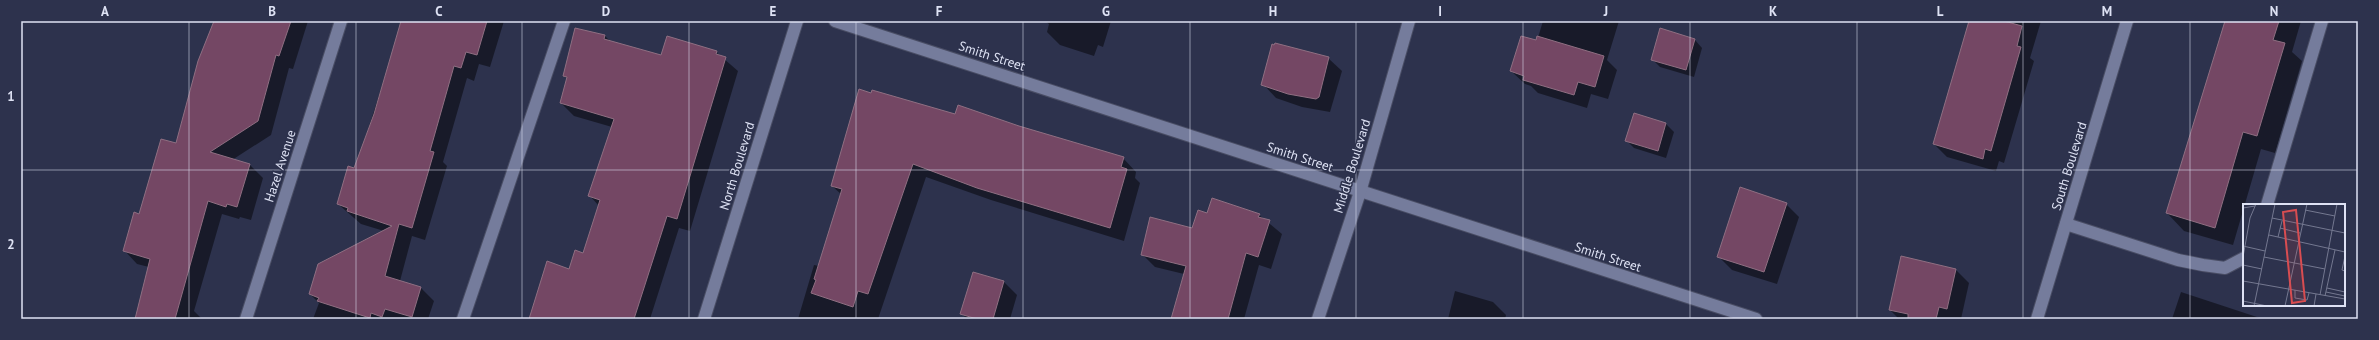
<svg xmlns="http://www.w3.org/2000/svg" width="2379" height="340" viewBox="0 0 2379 340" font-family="'PT Sans',sans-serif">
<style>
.shadow{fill:#0007}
.building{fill:#744764;stroke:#8f6f82}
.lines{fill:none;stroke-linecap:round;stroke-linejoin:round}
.minor-casing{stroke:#494d64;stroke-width:14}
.minor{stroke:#757c9c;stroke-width:12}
.grid{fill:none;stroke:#dee2f4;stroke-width:1;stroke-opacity:0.55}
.labels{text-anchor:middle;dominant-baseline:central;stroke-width:3;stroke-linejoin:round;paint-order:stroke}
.street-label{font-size:13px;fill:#dee2f4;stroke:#2d324d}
.inset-road{fill:none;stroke:#747890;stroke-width:1}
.view{fill:#d84d51;fill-opacity:0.15;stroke:#d84d51;stroke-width:2}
.inset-edge{fill:none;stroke:#dee2f4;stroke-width:2}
.neatline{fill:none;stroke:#dee2f4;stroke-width:1.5}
.grid-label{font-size:13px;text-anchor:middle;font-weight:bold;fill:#dee2f4}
</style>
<rect width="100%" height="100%" fill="#2d324d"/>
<!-- shadow -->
<g class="shadow">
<polygon points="214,21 308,21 293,69 289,68 271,135 232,160 250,165 263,178 251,220 240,217 239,219 222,214 194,311 202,319 136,319 149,267 137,264 124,250 177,145"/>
<polygon points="403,21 504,21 490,67 479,64 474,81 467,78 443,162 447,166 425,240 412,236 400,281 421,288 434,301 428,319 313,319 319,303 310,294 384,231 361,224 338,204 355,170"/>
<polygon points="1045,21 1111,21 1103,47 1098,45 1094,56 1060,45 1047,32 1049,24"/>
<polygon points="1543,21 1619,21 1607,60 1617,70 1608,99 1591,94 1587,108 1538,93 1531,86 1525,84 1511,71 1537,41"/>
<polygon points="1970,21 2041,21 2030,58 2034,61 2004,163 1999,161 1996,171 1947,157 1934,144"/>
<polygon points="2226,21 2301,21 2292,52 2302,61 2275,153 2261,149 2233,245 2184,231 2167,213"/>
<polygon points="605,36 611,42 662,56 716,52 738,71 690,231 679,228 650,319 530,319 584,254 599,206 590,196 612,127 574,116 561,103 568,79 564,76"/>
<polygon points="1695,40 1702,48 1694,77 1660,67 1652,59"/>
<polygon points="1328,58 1342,71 1330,112 1302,107 1276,98 1263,84"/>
<polygon points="956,115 1019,127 1123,158 1136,172 1135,178 1140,183 1124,241 991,200 926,177 878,319 798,319 814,265 819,266 842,195 832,186"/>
<polygon points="1666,124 1674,132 1666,158 1634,148 1626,140"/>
<polygon points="1786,204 1799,217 1777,284 1732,270 1718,256"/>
<polygon points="1208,215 1259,215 1282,234 1271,269 1259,265 1244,319 1172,319 1184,274 1155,267 1142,254 1193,229"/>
<polygon points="1956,270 1969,283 1961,319 1899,319 1890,310"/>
<polygon points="1004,282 1017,295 1010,319 967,319 962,314"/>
<polygon points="1455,291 1493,302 1506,315 1505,319 1448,319"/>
<polygon points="2181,292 2263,319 2172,319"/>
</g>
<!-- building -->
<g class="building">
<polygon points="214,21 291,21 279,56 276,55 258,121 210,152 250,164 237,207 227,204 226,207 208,201 175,319 135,319 150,259 123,251 134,212 139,214 161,139 176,143 198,61"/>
<polygon points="401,21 487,21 477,55 466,52 461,68 454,66 430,151 434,152 412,228 399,224 385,276 421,287 412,317 385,309 382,317 371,313 370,318 317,301 319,298 309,294 318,264 392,226 347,211 348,208 337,204 348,166 354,168 374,114"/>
<polygon points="1969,21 2004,21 2022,26 2017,46 2021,47 1991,151 1985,149 1983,159 1933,144"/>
<polygon points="2225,21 2279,21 2273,40 2285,43 2257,136 2243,132 2215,228 2166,213"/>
<polygon points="575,28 605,35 604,39 661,55 667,36 717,51 716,54 726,57 677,219 667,216 634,319 529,319 547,261 569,269 575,250 583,253 600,200 588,196 614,119 560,103 567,77 563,76"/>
<polygon points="1660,28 1695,39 1686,70 1651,60"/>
<polygon points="1521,36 1536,40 1537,36 1604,56 1595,87 1578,82 1574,95 1523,80 1524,76 1510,71"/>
<polygon points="1275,43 1329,57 1319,97 1316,99 1288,94 1261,85 1272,44 1274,45"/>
<polygon points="859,89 871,93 872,90 955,114 958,105 1019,126 1124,157 1121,167 1127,169 1110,228 977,188 913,164 868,294 858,291 853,307 811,293 816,280 814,279 842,189 831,186"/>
<polygon points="1634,113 1666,123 1658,151 1625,141"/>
<polygon points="1740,187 1787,203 1764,272 1717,257"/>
<polygon points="1212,198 1260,214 1258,217 1270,220 1258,257 1246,253 1228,319 1171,319 1186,266 1141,255 1150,217 1192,228 1198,210 1207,213"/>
<polygon points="1901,256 1956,269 1947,309 1939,307 1936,319 1908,319 1908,314 1889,310"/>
<polygon points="973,272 1004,281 993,319 977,319 960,314"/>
</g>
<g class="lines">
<!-- minor casing -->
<g class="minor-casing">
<g id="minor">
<polyline points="835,21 1756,319"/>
<polyline points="2267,205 2322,21"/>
<polyline points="2066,224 2178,260 2203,265 2225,268 2244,258"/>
<polyline points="246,319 341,21"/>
<polyline points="463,319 564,21"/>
<polyline points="704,319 797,21"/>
<polyline points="1318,319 1360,192 1409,21"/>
<polyline points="2037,319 2127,21"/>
</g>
</g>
<!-- minor -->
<use href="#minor" class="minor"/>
</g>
<!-- grid -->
<path class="grid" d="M 189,21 L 189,319M 356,21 L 356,319M 522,21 L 522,319M 689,21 L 689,319M 856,21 L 856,319M 1023,21 L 1023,319M 1190,21 L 1190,319M 1356,21 L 1356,319M 1523,21 L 1523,319M 1690,21 L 1690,319M 1857,21 L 1857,319M 2023,21 L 2023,319M 2190,21 L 2190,319M 21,170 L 2358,170"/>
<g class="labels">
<!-- street labels -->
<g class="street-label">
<text transform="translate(992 56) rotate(18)">Smith Street</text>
<text transform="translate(1300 157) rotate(18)">Smith Street</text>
<text transform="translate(280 166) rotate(-72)">Hazel Avenue</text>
<text transform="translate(737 166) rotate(-73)">North Boulevard</text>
<text transform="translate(1352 166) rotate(-73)">Middle Boulevard</text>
<text transform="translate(2069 166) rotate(-73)">South Boulevard</text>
<text transform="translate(1608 257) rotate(18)">Smith Street</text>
</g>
</g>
<!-- overview -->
<g transform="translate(2243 204)">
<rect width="102" height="102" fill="#2d324d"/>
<path class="inset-road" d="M 0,4 L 12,2M 62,6 L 92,12M 29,14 L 102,29M 37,24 L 57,29M 26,31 L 102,48M 35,33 L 39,17M 0,42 L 22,47M 102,52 L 99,66 L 102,67M 0,53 L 7,14 L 13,0M 21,53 L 82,65M 0,61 L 19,65M 0,77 L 102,95M 84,84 L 102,88M 52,86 L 52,94 L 64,96 L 66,89M 83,88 L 102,92M 77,91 L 94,0M 82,92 L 92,46M 0,97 L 24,102M 11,102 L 32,0M 42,102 L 64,0M 71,102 L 73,90"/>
<path class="view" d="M 53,6 L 62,97 L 49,99 L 40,8 Z"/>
<rect width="102" height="102" class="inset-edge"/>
</g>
<!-- border -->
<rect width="2379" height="340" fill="none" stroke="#2d324d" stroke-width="44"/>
<rect x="22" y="22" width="2335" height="296" class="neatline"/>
<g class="grid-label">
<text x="105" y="16">A</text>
<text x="272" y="16">B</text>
<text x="439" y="16">C</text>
<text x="606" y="16">D</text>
<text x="773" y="16">E</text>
<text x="939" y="16">F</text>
<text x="1106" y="16">G</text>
<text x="1273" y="16">H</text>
<text x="1440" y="16">I</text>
<text x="1606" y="16">J</text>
<text x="1773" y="16">K</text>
<text x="1940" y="16">L</text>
<text x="2107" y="16">M</text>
<text x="2274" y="16">N</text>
<text x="11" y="101">1</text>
<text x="11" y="249">2</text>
</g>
</svg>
